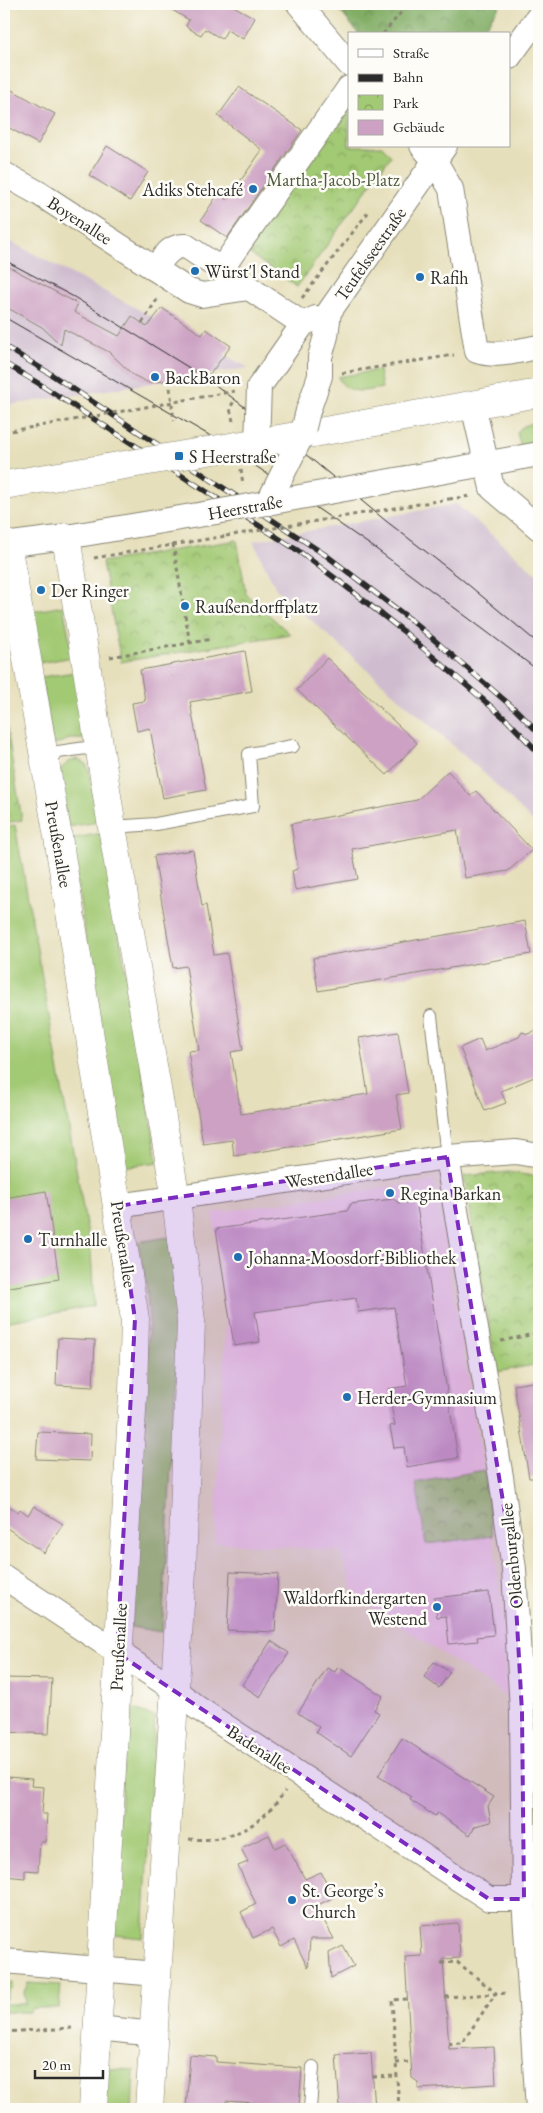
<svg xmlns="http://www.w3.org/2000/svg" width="543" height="2113" viewBox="0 0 543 2113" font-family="'EB Garamond',serif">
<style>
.built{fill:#f2cfe1}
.railway{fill:#cfbdcf}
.green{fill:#a2c973;stroke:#667a4f}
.forest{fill:url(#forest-crowns);stroke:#566c48}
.park{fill:url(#park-crowns);stroke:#667a4f}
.building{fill:#cca1c3}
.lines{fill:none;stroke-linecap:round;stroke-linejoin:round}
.service-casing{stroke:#888573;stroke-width:14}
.minor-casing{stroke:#888573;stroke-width:26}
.tertiary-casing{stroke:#888573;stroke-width:29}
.primary-casing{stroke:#888573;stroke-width:29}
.path{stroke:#888573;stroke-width:3;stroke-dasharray:4 4;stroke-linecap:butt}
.service{stroke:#fff;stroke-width:12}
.minor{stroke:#fff;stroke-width:24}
.tertiary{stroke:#fff;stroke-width:28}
.primary{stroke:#fff;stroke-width:28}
.tram{stroke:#2b2b2b;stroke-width:1}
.rail-casing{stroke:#2b2b2b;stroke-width:5.5}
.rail{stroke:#fdfcf7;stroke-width:4;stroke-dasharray:11;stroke-linecap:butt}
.minor-bridge-casing{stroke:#888573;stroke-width:26;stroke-linecap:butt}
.primary-bridge-casing{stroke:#888573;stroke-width:29;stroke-linecap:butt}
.path-bridge{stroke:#888573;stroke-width:3;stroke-dasharray:4 4;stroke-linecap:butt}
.minor-bridge{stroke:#fff;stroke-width:24}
.primary-bridge{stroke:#fff;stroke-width:28}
.marked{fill:#7b2cbf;fill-opacity:0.2;stroke:#7b2cbf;stroke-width:4;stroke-dasharray:10 6;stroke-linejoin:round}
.poi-dot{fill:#1f6fb2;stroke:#fdfcf7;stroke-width:2}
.labels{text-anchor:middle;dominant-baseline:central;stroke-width:5;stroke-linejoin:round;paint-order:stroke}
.park-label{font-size:18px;fill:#4f5a41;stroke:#fdfcf7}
.poi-label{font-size:18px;fill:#2b2b2b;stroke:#fdfcf7;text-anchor:start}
.street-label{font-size:18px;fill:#2b2b2b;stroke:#fdfcf7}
</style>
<defs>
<pattern id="forest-crowns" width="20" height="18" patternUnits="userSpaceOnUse" patternTransform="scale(1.25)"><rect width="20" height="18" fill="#81ad65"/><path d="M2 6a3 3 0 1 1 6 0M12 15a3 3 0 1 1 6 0" fill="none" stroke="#6a8d53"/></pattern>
<pattern id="park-crowns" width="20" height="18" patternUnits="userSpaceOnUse" patternTransform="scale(1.25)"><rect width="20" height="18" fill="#a2c973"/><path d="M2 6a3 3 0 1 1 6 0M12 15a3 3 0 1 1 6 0" fill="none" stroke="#84a35f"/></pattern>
</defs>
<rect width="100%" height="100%" fill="#fdfcf7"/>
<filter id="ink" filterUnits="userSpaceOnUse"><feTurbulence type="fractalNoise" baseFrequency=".02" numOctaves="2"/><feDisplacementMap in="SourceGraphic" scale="10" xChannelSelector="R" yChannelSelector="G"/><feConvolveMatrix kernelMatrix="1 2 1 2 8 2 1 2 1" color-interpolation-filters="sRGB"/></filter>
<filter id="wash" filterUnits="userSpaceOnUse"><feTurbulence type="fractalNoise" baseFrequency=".0096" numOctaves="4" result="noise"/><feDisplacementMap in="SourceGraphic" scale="20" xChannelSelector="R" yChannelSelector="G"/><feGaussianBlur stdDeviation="1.12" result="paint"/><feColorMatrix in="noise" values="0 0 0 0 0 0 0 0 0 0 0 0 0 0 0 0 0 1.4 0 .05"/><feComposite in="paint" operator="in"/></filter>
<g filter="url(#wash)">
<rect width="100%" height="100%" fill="#e6dfbb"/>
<!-- built -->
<polygon class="built" points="434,1181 484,1470 416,1483 426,1544 493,1536 503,1619 508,1697 355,1596 341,1551 215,1542 226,1323 213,1213"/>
<!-- railway -->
<g class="railway">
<polygon points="4,238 249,368 4,406"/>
<polygon points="456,504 539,576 539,828 487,776 276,589 253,541"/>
</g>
<!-- green -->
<g class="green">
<path d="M 379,370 L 382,388 C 365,391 347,396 338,377 Z"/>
<path d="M 539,422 L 539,447 L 521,447 L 517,433 C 521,425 531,423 539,422 Z"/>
<polygon points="63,606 73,657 39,663 30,612"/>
<polygon points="75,672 87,739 70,739 53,745 41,677"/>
<path d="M 77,759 L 85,763 L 89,770 L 98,822 L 68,827 L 59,774 C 63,765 67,762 77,759 Z"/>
<polygon points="15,825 91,1252 94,1306 4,1322 4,827"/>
<polygon points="102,833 158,1162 122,1167 70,839"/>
<polygon points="169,1237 179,1317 162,1632 131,1627 149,1317 146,1282 138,1242"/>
<polygon points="127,1706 155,1717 143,1938 112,1935"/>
<polygon points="4,1982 12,1983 12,1987 7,1994 4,2004 25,2004 24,1992 28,1983 61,1985 59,2008 32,2008 30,2012 4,2012"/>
<polygon points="105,2068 134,2070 132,2109 103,2109"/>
</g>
<!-- forest -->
<polygon class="forest" points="334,4 501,4 480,34 359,34"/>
<!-- park -->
<g class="park">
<polygon points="345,103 349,109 349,146 382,146 391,156 297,287 243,249"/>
<polygon points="237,540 246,594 290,634 121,662 102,562"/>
<polygon points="4,712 22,820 4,823"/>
<polygon points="508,1172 539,1177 539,1364 497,1372 464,1176"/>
<polygon points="484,1470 493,1536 426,1544 416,1483"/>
</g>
<g id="blocks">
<!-- building -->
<g class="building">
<polygon points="162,4 230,4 255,18 243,39 227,30 222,39 205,29 201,35 193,31 186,26 189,20"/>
<polygon points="239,87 302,130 227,238 201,220 218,194 227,200 262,150 218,116"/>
<polygon points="12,90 55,114 38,144 4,125 4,104"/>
<polygon points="107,146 148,172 130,201 89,175"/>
<polygon points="4,264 78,304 74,312 119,336 132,316 147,327 162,308 202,335 206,329 231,346 210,374 149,383 133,375 109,352 64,329 61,345 42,327 4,306"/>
<polygon points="245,651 252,691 190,702 206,790 163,798 150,728 137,731 132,703 145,701 140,670"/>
<polygon points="327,658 417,743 387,775 297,690"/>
<polygon points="448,771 470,796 476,791 532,850 508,871 465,878 457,830 352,849 358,879 295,890 292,871 298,869 291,824 417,800"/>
<polygon points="193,850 202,906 206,905 214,955 227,953 243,1050 231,1052 241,1114 368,1094 359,1038 398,1032 408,1093 396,1095 402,1129 234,1156 232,1140 203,1144 188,1051 199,1050 186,966 173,968 154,856"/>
<polygon points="525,921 531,954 318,991 313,958"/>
<polygon points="539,1029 539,1075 501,1091 506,1103 485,1111 460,1048 480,1039 485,1051 519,1037 522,1032 528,1034"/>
<polygon points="46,1191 59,1279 4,1288 4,1198"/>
<polygon points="393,1199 399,1203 416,1201 458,1458 407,1467 404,1447 394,1448 390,1426 395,1425 388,1389 407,1386 394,1307 358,1312 356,1298 255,1312 260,1342 234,1346 216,1229 347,1211 351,1204"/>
<polygon points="58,1338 95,1340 93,1387 56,1385"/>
<polygon points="539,1381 539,1478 529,1478 514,1385"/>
<polygon points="38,1432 91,1434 90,1461 36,1459"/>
<polygon points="4,1503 18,1512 20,1509 28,1515 34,1506 63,1524 44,1553 4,1526"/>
<polygon points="230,1572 278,1574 275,1632 227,1630"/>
<polygon points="489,1592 494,1635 477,1637 478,1641 449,1644 446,1616 437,1617 434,1598"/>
<polygon points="271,1641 289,1653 260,1697 242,1685"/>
<polygon points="434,1662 450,1672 439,1688 424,1677"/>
<polygon points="338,1667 383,1696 374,1710 379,1713 351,1756 316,1732 319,1727 298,1713 327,1668 335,1672"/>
<polygon points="4,1678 52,1679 49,1734 4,1732"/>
<polygon points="402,1738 494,1797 488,1806 491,1822 475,1826 470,1835 437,1813 435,1816 410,1800 412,1797 378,1776"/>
<polygon points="8,1777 32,1779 31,1786 44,1787 42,1814 47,1814 45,1842 40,1842 38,1871 25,1870 25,1878 4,1876 4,1784 8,1785"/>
<polygon points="269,1835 275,1848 285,1843 305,1879 321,1872 334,1897 316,1906 334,1939 310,1939 308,1968 294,1940 281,1947 272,1929 253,1938 241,1912 256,1904 238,1866 248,1862 241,1848"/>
<polygon points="458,1923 460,1958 443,1959 449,2049 494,2047 496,2084 418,2089 418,2082 412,2078 405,1957 422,1956 420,1926"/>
<polygon points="343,1946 354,1966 331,1978 329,1953"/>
<polygon points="371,2053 375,2109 340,2109 336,2055"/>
<polygon points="190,2055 216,2057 216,2062 302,2068 299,2106 226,2101 226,2109 186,2109"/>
</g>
</g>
</g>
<g filter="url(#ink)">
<use href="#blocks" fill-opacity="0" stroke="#888573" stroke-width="1"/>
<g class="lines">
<!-- service casing -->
<g class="service-casing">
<g id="service">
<polyline points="47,765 58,752 86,748 101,756"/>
<polyline points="112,827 156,824 253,806 249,754 293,746"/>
<polyline points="431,1016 447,1157"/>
<polyline points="310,2109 313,2067"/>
</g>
</g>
<!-- minor casing -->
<g class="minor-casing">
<g id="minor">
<polyline points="299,4 349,64"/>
<polyline points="509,57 539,16"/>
<path d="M 422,146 L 435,161 L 451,189 L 477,351 C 497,358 519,350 539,347"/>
<polyline points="4,174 40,194 189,291 202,295 249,288"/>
<polyline points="222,268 349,88"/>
<path d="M 155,269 C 164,257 170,245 186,246 L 303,324"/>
<polyline points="259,387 303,324 316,318"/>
<polyline points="473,405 492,488 539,528"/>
<polyline points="308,411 320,376 320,357 326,336 329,312 445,146"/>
<polyline points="407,478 539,454"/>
<polyline points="4,545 66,537 216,512"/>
<polyline points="447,1157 501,1477 514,1569 522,1712 524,1899 538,2109"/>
<polyline points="118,1206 447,1157 516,1152 539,1156"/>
<polyline points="4,1577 175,1690 196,1707 489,1899 524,1899"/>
<polyline points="4,1961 157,1974"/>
<polyline points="98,2028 154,2034"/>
</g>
</g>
<!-- tertiary casing -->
<g class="tertiary-casing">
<g id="tertiary">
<polyline points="66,537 112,827 176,1199 191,1321 182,1571 149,2109"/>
<polyline points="7,544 58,837 135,1319 133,1393 93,2109"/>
</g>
</g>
<!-- primary casing -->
<g class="primary-casing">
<g id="primary">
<polyline points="302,435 539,393"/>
<polyline points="4,485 107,468"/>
</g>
</g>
<!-- path -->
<g class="path">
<polyline points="383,34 408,4"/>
<polyline points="302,298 370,210"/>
<polyline points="142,323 158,298"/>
<polyline points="342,373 454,355"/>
<polyline points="4,432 34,427"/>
<polyline points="449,499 471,496"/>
<polyline points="173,544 190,644"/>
<polyline points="94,558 226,536"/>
<polyline points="110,657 212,639"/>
<polyline points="501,1341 539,1333"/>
<path d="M 189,1839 C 231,1843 262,1825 285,1791"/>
<polyline points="441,1963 457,1962 496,1993 462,2043 446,2044"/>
<polyline points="445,1997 507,1993"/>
<polyline points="4,2032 73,2028"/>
<polyline points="396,2063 411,2062"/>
<polyline points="373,2077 397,2076"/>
<polyline points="399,2109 392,2000 407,1999"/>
</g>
<!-- service -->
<use href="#service" class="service"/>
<!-- minor -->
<use href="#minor" class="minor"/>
<!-- tertiary -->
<use href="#tertiary" class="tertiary"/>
<!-- primary -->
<use href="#primary" class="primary"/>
<!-- tram -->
<g class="tram">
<polyline points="4,260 74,297 209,380 292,443 386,521 459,577 539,644"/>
<polyline points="4,317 221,442 376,549 539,671"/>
</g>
<!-- rail casing -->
<g class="rail-casing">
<g id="rail">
<polyline points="4,346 49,373 327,556 411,620 516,710 539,733"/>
<polyline points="4,363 38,383 297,550 339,581 403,631 508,721 539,753"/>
</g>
</g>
<!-- rail -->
<use href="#rail" class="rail"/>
<!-- minor-bridge casing -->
<g class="minor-bridge-casing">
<g id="minor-bridge">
<polyline points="257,443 259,387"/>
<polyline points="268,503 302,435 308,411"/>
<polyline points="216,512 407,478"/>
</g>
</g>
<!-- primary-bridge casing -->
<g class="primary-bridge-casing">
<polyline id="primary-bridge" points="107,468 302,435"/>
</g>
<!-- path-bridge -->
<g class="path-bridge">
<polyline points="169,380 174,421"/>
<polyline points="233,421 230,408 234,401"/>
<polyline points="34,427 235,391"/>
<polyline points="241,469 243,485"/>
<polyline points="226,536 449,499"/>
</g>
<!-- minor-bridge -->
<use href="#minor-bridge" class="minor-bridge"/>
<!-- primary-bridge -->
<use href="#primary-bridge" class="primary-bridge"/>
</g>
</g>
<!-- marked area -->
<path class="marked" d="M 447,1157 L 514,1569 L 522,1712 L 524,1899 L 489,1899 L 117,1653 L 135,1319 L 118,1206 Z"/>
<!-- markers -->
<g class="poi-dot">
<circle cx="253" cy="189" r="5"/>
<circle cx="195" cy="271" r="5"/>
<circle cx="420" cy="277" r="5"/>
<circle cx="155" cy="377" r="5"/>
<rect x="174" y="451" width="10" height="10" rx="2.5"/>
<circle cx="41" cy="590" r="5"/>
<circle cx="185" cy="606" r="5"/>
<circle cx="390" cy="1193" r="5"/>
<circle cx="28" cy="1239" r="5"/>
<circle cx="238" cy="1257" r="5"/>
<circle cx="347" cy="1397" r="5"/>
<circle cx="437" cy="1607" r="5"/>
<circle cx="292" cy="1900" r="5"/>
</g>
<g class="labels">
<!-- park labels -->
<g class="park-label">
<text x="333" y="179">Martha-Jacob-Platz</text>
</g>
<!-- poi labels -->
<g class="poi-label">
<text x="243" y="189" text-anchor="end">Adiks Stehcafé</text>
<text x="205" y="271">Würst'l Stand</text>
<text x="430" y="277">Rafih</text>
<text x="165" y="377">BackBaron</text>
<text x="189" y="456">S Heerstraße</text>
<text x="51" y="590">Der Ringer</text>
<text x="195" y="606">Raußendorffplatz</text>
<text x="400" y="1193">Regina Barkan</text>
<text x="38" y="1239">Turnhalle</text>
<text x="248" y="1257">Johanna-Moosdorf-Bibliothek</text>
<text x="357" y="1397">Herder-Gymnasium</text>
<text x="427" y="1597" text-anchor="end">Waldorfkindergarten<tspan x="427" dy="21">Westend</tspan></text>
<text x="302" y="1890">St. George’s<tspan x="302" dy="21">Church</tspan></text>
</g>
<!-- street labels -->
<g class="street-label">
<text transform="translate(80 220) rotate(33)">Boyenallee</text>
<text transform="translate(370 254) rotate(-55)">Teufelsseestraße</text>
<text transform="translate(245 507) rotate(-10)">Heerstraße</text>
<text transform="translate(59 844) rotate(80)">Preußenallee</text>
<text transform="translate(329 1175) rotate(-9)">Westendallee</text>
<text transform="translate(124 1244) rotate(81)">Preußenallee</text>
<text transform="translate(511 1556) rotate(-96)">Oldenburgallee</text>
<text transform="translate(118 1647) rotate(-87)">Preußenallee</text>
<text transform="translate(260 1749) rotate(33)">Badenallee</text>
</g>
</g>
<!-- margin -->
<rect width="543" height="2113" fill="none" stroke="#fdfcf7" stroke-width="20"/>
<!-- legend -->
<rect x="348" y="32" width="162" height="115" fill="#fdfcf7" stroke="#a9a8a5"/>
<rect x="358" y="49" width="25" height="8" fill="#ffffff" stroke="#a9a8a5"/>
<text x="393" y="58" font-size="15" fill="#2b2b2b">Straße</text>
<rect x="358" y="74" width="25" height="8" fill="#2b2b2b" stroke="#a9a8a5"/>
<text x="393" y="82" font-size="15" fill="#2b2b2b">Bahn</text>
<rect x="358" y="95" width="25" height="15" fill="url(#park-crowns)" stroke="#a9a8a5"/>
<text x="393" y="108" font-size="15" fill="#2b2b2b">Park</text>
<rect x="358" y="120" width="25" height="15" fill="#cca1c3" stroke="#a9a8a5"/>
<text x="393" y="132" font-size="15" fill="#2b2b2b">Gebäude</text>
<!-- scale -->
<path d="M35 2070v8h68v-8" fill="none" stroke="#2b2b2b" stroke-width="2.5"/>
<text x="42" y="2070" font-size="15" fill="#2b2b2b" stroke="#fdfcf7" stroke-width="4" paint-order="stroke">20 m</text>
</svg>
